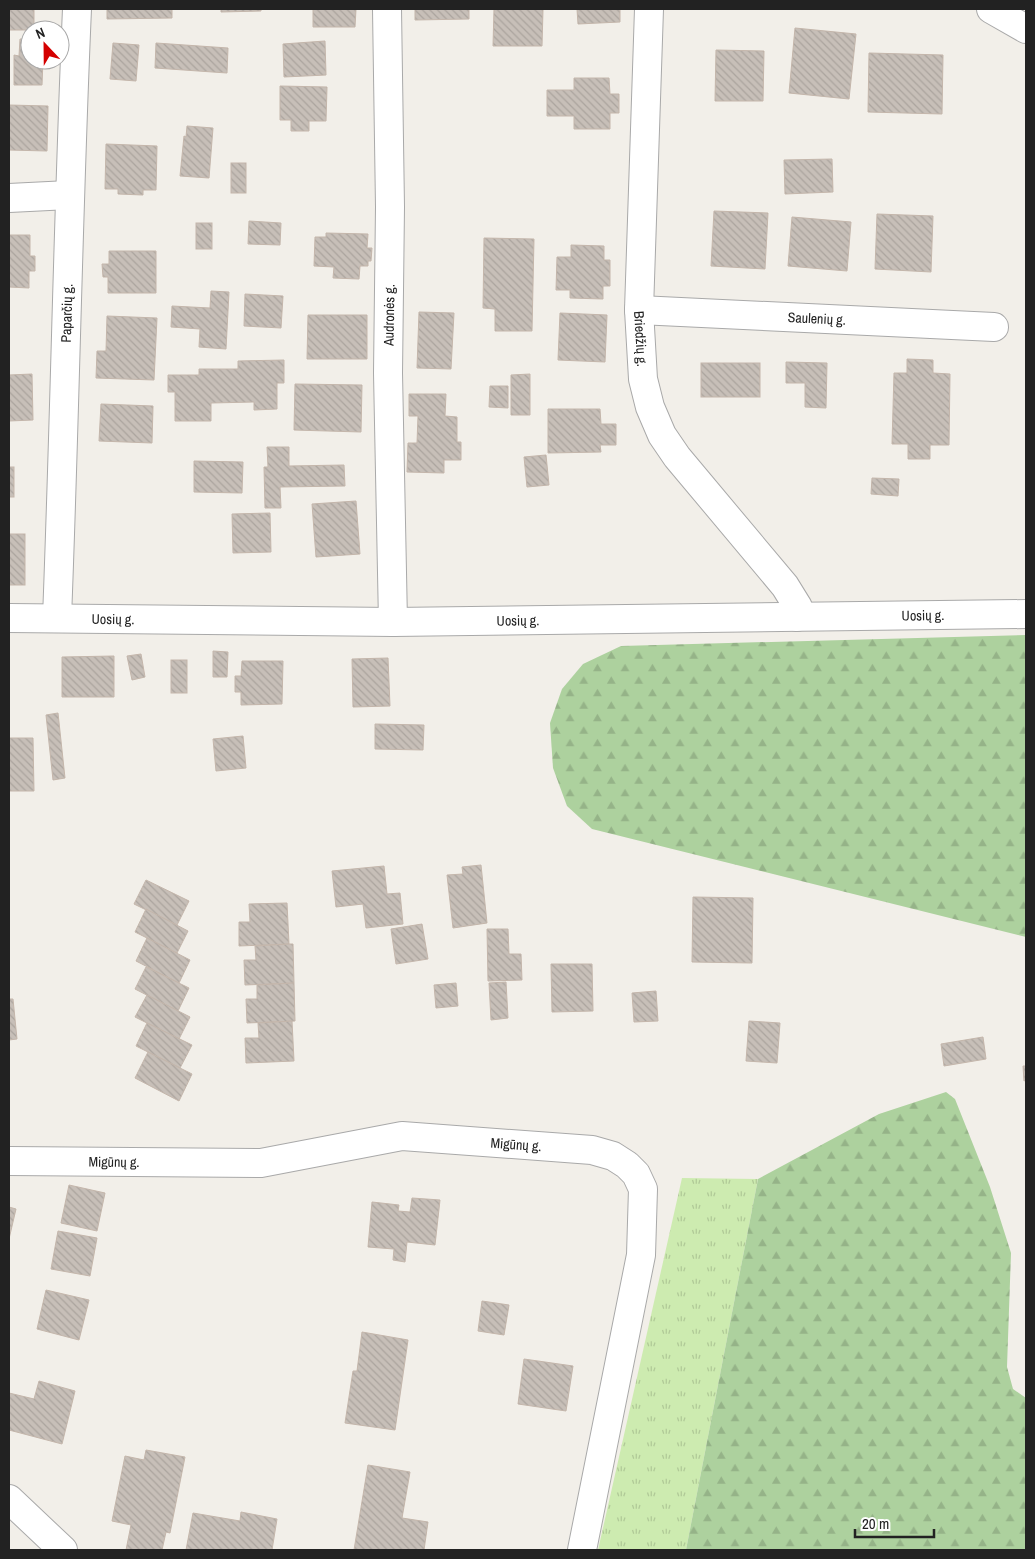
<svg xmlns="http://www.w3.org/2000/svg" width="1035" height="1559" viewBox="0 0 1035 1559" font-family="'Archivo Narrow',sans-serif">
<style>
.grass{fill:url(#grass-tufts)}
.forest{fill:url(#forest-firs)}
.building{fill:url(#building-back-hatch);stroke:#c4b6ab}
.lines{fill:none;stroke-linecap:round;stroke-linejoin:round}
.minor-casing{stroke:#a9a9a9;stroke-width:30}
.minor{stroke:#fff;stroke-width:28}
.labels{text-anchor:middle;dominant-baseline:central;stroke-width:5;stroke-linejoin:round;paint-order:stroke}
.street-label{font-size:14px;fill:#222;stroke:#fff}
</style>
<defs>
<pattern id="grass-tufts" width="24" height="20" patternUnits="userSpaceOnUse" patternTransform="scale(1.25)"><rect width="24" height="20" fill="#cdebb0"/><path d="M3 7l-1-3M5 7V3M7 7l1-3M15 17l-1-3M17 17v-4M19 17l1-3" fill="none" stroke="#b0c997"/></pattern>
<pattern id="forest-firs" width="22" height="20" patternUnits="userSpaceOnUse" patternTransform="scale(1.25)"><rect width="22" height="20" fill="#add19e"/><path d="M5 1l3.5 6h-7zM16 11l3.5 6h-7z" fill="#95b388"/></pattern>
<pattern id="building-back-hatch" width="6" height="6" patternUnits="userSpaceOnUse" patternTransform="scale(1.25)"><rect width="6" height="6" fill="#c7bfb8"/><path d="M-1 5l2 2M0 0l6 6M5-1l2 2" fill="none" stroke="#aba49e"/></pattern>
</defs>
<rect width="100%" height="100%" fill="#f2efe9"/>
<!-- grass -->
<polygon class="grass" points="682,1178 758,1179 686,1550 598,1550"/>
<!-- forest -->
<g class="forest">
<polygon points="1026,635 1026,937 592,829 567,806 553,768 550,723 562,689 583,664 621,646"/>
<polygon points="946,1092 955,1099 990,1187 1011,1253 1007,1367 1013,1389 1026,1398 1026,1550 686,1550 758,1179 879,1114"/>
</g>
<!-- building -->
<g class="building">
<rect x="9" y="9" width="25" height="21"/>
<polygon points="107,9 172,9 172,18 107,19"/>
<polygon points="221,9 261,9 261,11 221,12"/>
<polygon points="313,9 356,9 355,27 313,27"/>
<polygon points="415,9 469,9 469,19 415,20"/>
<polygon points="494,9 543,9 542,46 493,46"/>
<polygon points="577,9 620,9 620,22 578,24"/>
<polygon points="795,28 856,34 849,99 789,93"/>
<polygon points="20,39 30,39 30,60 43,60 42,85 14,85 14,55 19,56"/>
<polygon points="325,41 326,75 284,77 283,44"/>
<polygon points="113,43 139,45 136,81 110,79"/>
<polygon points="156,43 228,48 227,73 155,68"/>
<polygon points="716,50 764,51 763,101 715,101"/>
<polygon points="869,53 943,55 942,114 868,112"/>
<polygon points="574,78 609,78 610,94 619,94 619,113 610,113 610,129 574,129 574,116 547,116 547,90 574,90"/>
<polygon points="280,86 327,87 326,121 309,121 309,131 291,131 291,120 280,120"/>
<polygon points="9,105 48,106 47,151 9,150"/>
<polygon points="187,126 213,128 209,178 180,176 184,136 186,137"/>
<polygon points="106,144 157,146 156,190 143,190 143,195 118,194 118,189 105,189"/>
<polygon points="832,159 833,192 785,194 784,160"/>
<rect x="231" y="163" width="15" height="30"/>
<polygon points="714,211 768,213 765,269 711,266"/>
<polygon points="877,214 933,216 931,272 875,269"/>
<polygon points="792,217 851,222 847,271 788,266"/>
<polygon points="249,221 281,223 280,245 248,244"/>
<rect x="196" y="223" width="16" height="26"/>
<polygon points="326,233 368,234 367,248 372,248 371,261 368,261 368,266 360,266 359,279 333,278 334,267 314,266 315,237 326,237"/>
<polygon points="9,235 30,235 30,256 35,256 35,271 29,271 29,288 9,287"/>
<polygon points="484,238 534,239 532,331 495,331 495,309 483,308"/>
<polygon points="571,245 604,246 604,260 610,260 610,286 603,286 603,299 570,298 570,290 556,290 557,257 571,257"/>
<polygon points="109,251 156,251 156,293 108,293 108,277 103,277 102,264 109,264"/>
<polygon points="211,291 229,292 226,349 199,347 200,329 171,327 172,306 210,308"/>
<polygon points="245,294 283,296 281,328 244,326"/>
<polygon points="419,312 454,313 451,369 417,368"/>
<polygon points="560,313 607,315 605,362 558,360"/>
<polygon points="308,315 367,315 367,359 307,359"/>
<polygon points="107,316 157,318 154,380 96,378 97,351 106,351"/>
<polygon points="907,359 933,360 933,373 950,374 949,445 930,445 930,459 908,459 908,444 892,444 894,373 907,373"/>
<polygon points="284,360 284,383 277,383 277,409 254,410 254,402 211,403 211,421 175,421 175,392 168,392 168,375 199,375 199,369 238,369 238,361"/>
<polygon points="786,362 827,363 826,408 805,407 805,383 786,383"/>
<rect x="701" y="363" width="59" height="34"/>
<polygon points="32,374 33,420 9,421 9,375"/>
<polygon points="530,374 530,415 511,415 511,375"/>
<polygon points="295,384 362,385 361,432 294,430"/>
<polygon points="490,386 508,386 508,408 489,407"/>
<polygon points="409,394 446,394 445,416 457,417 457,442 461,442 461,460 444,460 444,473 407,472 408,443 417,443 418,416 409,416"/>
<polygon points="101,404 153,406 152,443 99,441"/>
<polygon points="548,409 600,409 601,424 616,424 616,445 600,445 601,452 548,453"/>
<polygon points="267,447 289,447 289,466 344,465 345,486 280,487 281,508 265,508 264,467 268,467"/>
<polygon points="546,455 549,485 527,487 524,457"/>
<polygon points="194,461 243,462 242,493 194,492"/>
<rect x="9" y="467" width="5" height="30"/>
<polygon points="872,478 899,479 898,496 871,494"/>
<polygon points="356,501 360,554 316,557 312,504"/>
<polygon points="270,513 271,552 233,553 232,514"/>
<rect x="9" y="534" width="16" height="51"/>
<polygon points="213,651 228,652 227,677 213,677"/>
<polygon points="141,654 145,677 132,680 127,656"/>
<polygon points="114,656 114,697 62,697 62,657"/>
<polygon points="388,658 390,706 353,707 352,659"/>
<rect x="171" y="660" width="16" height="33"/>
<polygon points="242,661 283,661 282,704 241,705 241,692 235,692 235,676 241,676"/>
<polygon points="58,713 65,778 53,780 46,715"/>
<polygon points="375,724 424,725 423,750 375,749"/>
<polygon points="243,736 246,768 216,771 213,739"/>
<polygon points="9,738 33,738 34,791 9,791"/>
<polygon points="481,865 487,923 453,928 447,875 463,874 462,867"/>
<polygon points="384,866 387,894 400,893 403,924 366,928 363,904 336,907 332,871"/>
<polygon points="146,880 189,901 177,925 134,904"/>
<polygon points="693,897 753,898 752,963 692,962"/>
<polygon points="287,903 289,944 239,946 239,922 250,922 249,904"/>
<polygon points="146,909 188,931 177,953 135,932"/>
<polygon points="422,924 428,959 396,964 391,929"/>
<polygon points="487,929 508,929 509,954 521,954 522,980 488,981"/>
<polygon points="147,938 190,960 179,983 136,961"/>
<polygon points="289,944 293,944 294,983 245,985 244,960 256,960 255,946"/>
<polygon points="551,964 592,964 593,1011 552,1012"/>
<polygon points="146,967 189,988 178,1011 135,989"/>
<polygon points="506,982 508,1018 491,1020 489,983"/>
<polygon points="294,983 295,1021 247,1023 246,999 257,999 257,985"/>
<polygon points="456,983 458,1006 436,1008 434,985"/>
<polygon points="656,991 658,1021 634,1022 632,993"/>
<polygon points="147,995 190,1017 179,1039 135,1017"/>
<polygon points="9,999 13,999 17,1039 9,1040"/>
<polygon points="292,1021 294,1061 246,1063 245,1038 259,1038 258,1023"/>
<polygon points="749,1021 780,1023 777,1063 746,1061"/>
<polygon points="147,1023 192,1045 180,1068 136,1046"/>
<polygon points="983,1037 986,1059 944,1066 941,1044"/>
<polygon points="148,1052 192,1074 179,1101 135,1078"/>
<polygon points="1023,1066 1026,1066 1026,1080 1024,1081"/>
<polygon points="69,1185 105,1193 97,1231 61,1223"/>
<polygon points="412,1198 440,1200 435,1245 407,1242 405,1262 393,1260 394,1249 368,1247 372,1202 399,1205 398,1211 410,1212"/>
<polygon points="9,1207 16,1209 9,1239"/>
<polygon points="58,1231 97,1238 90,1276 51,1269"/>
<polygon points="46,1290 89,1300 79,1340 37,1329"/>
<polygon points="482,1301 509,1305 504,1335 478,1331"/>
<polygon points="362,1332 408,1340 395,1430 345,1423 353,1371 357,1371"/>
<polygon points="524,1359 573,1366 566,1411 518,1404"/>
<polygon points="39,1381 75,1391 62,1444 9,1430 9,1393 34,1399"/>
<polygon points="146,1450 185,1457 170,1533 166,1532 162,1550 164,1550 126,1550 131,1525 112,1521 125,1456 144,1460"/>
<polygon points="368,1465 410,1472 402,1518 428,1522 424,1550 354,1550"/>
<polygon points="241,1512 277,1519 272,1550 186,1550 193,1513 240,1521"/>
</g>
<g class="lines">
<!-- minor casing -->
<g class="minor-casing">
<g id="minor">
<polyline points="387,9 390,207 388,373 393,622"/>
<path id="s1" d="M 649,9 L 639,310 L 643,379 L 650,407 L 662,435 L 677,457 L 785,586 L 798,607 L 797,617"/>
<polyline points="991,9 1026,29"/>
<polyline points="9,198 69,195"/>
<path id="s2" d="M 639,310 L 994,327"/>
<path id="s3" d="M 9,618 L 393,622 L 1026,614"/>
<path id="s4" d="M 57,618 C 65,415 68,212 77,9"/>
<path id="s5" d="M 9,1161 L 261,1163 L 402,1136 L 592,1150 L 613,1156 L 627,1165 L 636,1174 L 643,1189 L 641,1255 L 582,1550"/>
<polyline points="9,1499 63,1550"/>
</g>
</g>
<!-- minor -->
<use href="#minor" class="minor"/>
</g>
<g class="labels">
<!-- street labels -->
<g class="street-label">
<text stroke="none"><textPath href="#s4" startOffset="305">Paparčių g.</textPath></text>
<text transform="translate(389 315) rotate(-89)">Audronės g.</text>
<text stroke="none"><textPath href="#s2" startOffset="178">Saulenių g.</textPath></text>
<text stroke="none"><textPath href="#s1" startOffset="330">Briedžių g.</textPath></text>
<text stroke="none"><textPath href="#s3" startOffset="914">Uosių g.</textPath></text>
<text stroke="none"><textPath href="#s3" startOffset="104">Uosių g.</textPath></text>
<text stroke="none"><textPath href="#s3" startOffset="509">Uosių g.</textPath></text>
<text stroke="none"><textPath href="#s5" startOffset="510">Migūnų g.</textPath></text>
<text stroke="none"><textPath href="#s5" startOffset="105">Migūnų g.</textPath></text>
</g>
</g>
<!-- border -->
<rect width="1035" height="1559" fill="none" stroke="#222222" stroke-width="20"/>
<!-- north arrow -->
<g transform="translate(45 45) rotate(338)"><circle r="24" fill="#ffffff" stroke="#a7a7a7"/>
<path d="M0-4L9 19L0 12L-9 19Z" fill="#d40000"/>
<text y="-8" font-size="14" font-weight="bold" text-anchor="middle" fill="#222222">N</text>
</g>
<!-- scale -->
<path d="M855 1529v8h79v-8" fill="none" stroke="#222222" stroke-width="2.5"/>
<text x="862" y="1529" font-size="15" fill="#222222" stroke="#ffffff" stroke-width="4" paint-order="stroke">20 m</text>
</svg>
